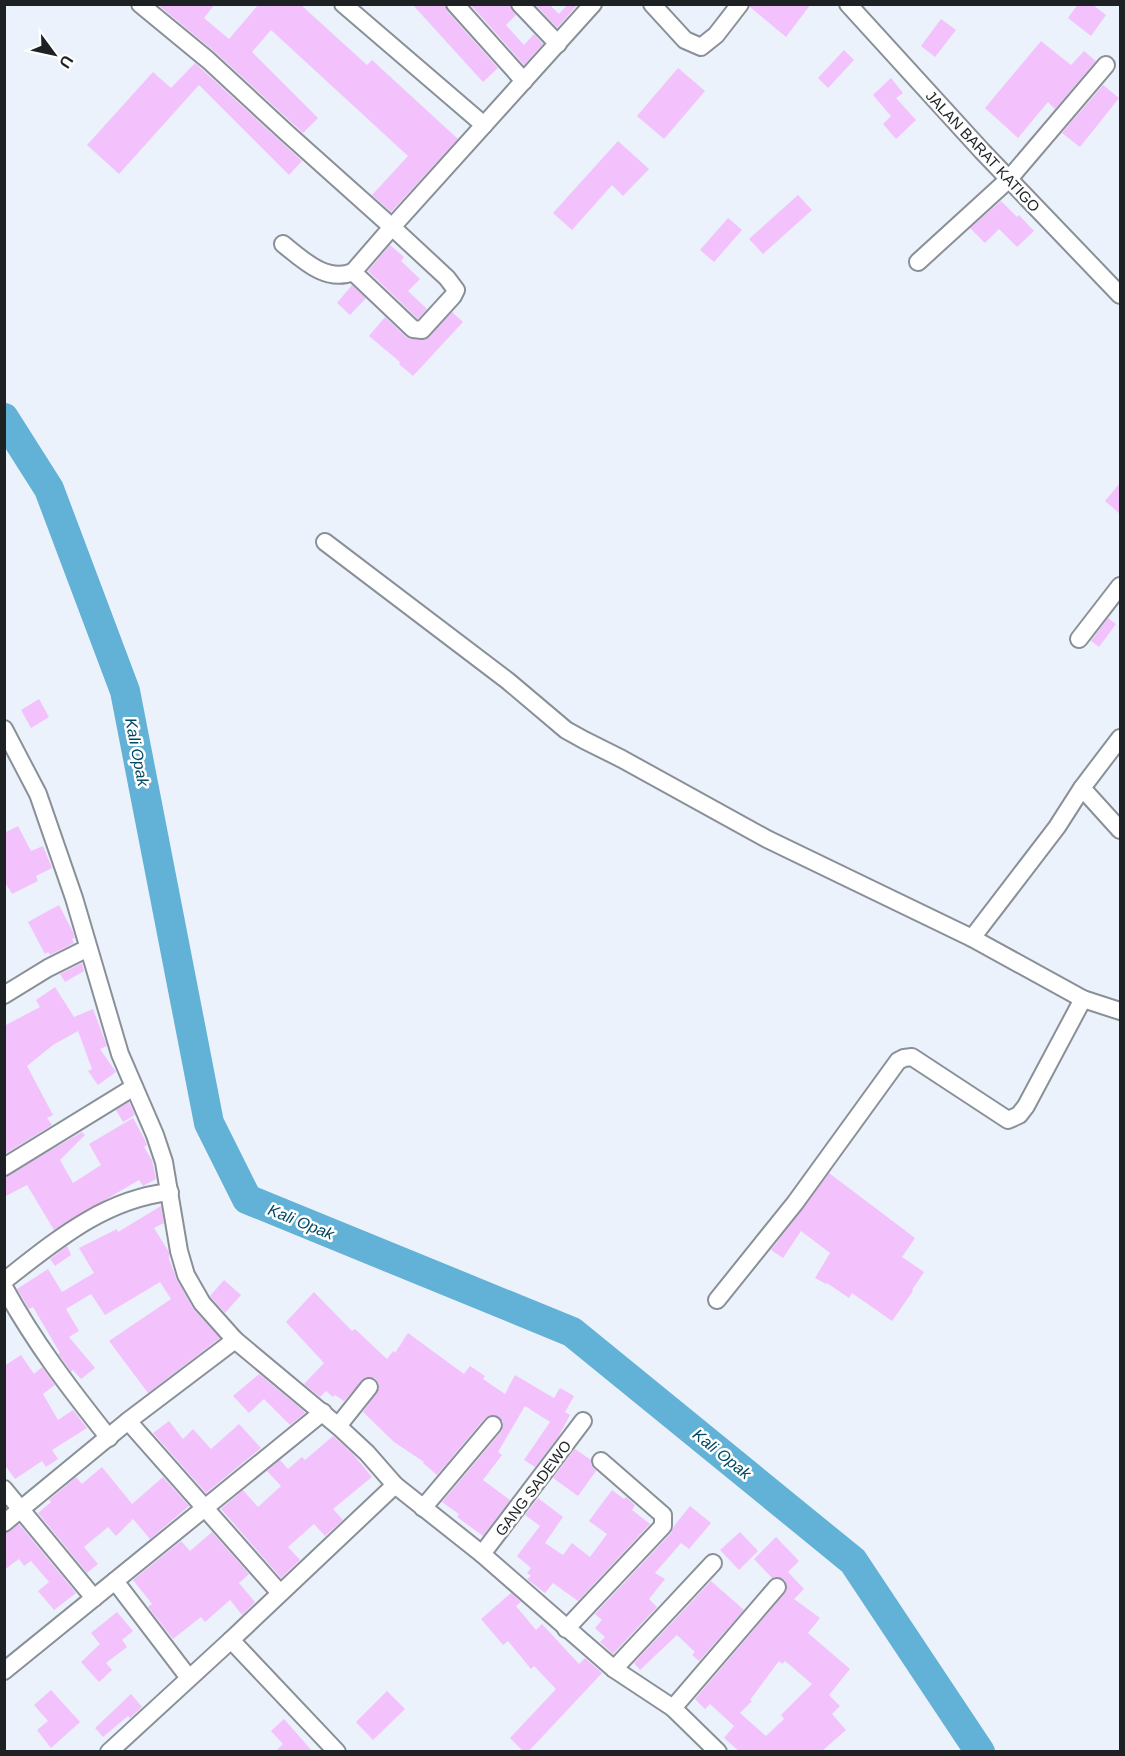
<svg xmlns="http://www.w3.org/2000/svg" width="1125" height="1756" viewBox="0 0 1125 1756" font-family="Helvetica,sans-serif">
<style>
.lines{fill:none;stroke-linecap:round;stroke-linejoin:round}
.river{stroke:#62b1d6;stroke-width:30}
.building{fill:#f3c2fd;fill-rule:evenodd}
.minor-casing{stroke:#8a9098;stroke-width:20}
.minor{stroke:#fff;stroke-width:16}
.labels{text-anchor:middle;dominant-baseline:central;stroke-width:5;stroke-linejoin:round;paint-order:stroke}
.street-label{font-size:15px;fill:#1e2124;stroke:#fefefe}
.water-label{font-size:16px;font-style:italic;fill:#014861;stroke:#fefefe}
</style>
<rect width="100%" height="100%" fill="#ebf2fb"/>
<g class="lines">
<!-- river -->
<polyline class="river" points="4,418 49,489 125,691 209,1123 247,1199 572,1332 853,1561 980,1752"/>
</g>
<!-- building -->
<g class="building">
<polygon points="157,4 215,4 204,18 229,39 259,4 300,4 367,65 372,60 458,139 391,212 372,195 408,156 271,30 252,52 318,118 303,133 215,52"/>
<polygon points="412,4 445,4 447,11 498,68 483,82"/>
<polygon points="470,4 510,4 516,15 506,25 524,45 534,34 543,44 524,65"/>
<polygon points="535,4 549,4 559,14 568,4 578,4 557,28"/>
<polygon points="750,4 811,4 786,37 750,7"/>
<polygon points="1078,4 1092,4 1106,15 1091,36 1068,18"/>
<polygon points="941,19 956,30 935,57 921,46"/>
<polygon points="1041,41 1071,65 1084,51 1096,61 1055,109 1048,102 1018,138 985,108"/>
<polygon points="844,50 854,60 828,88 818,78"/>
<polygon points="195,63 302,161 289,175 199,85 119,174 87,145 153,72 171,88"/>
<polygon points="678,68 705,91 664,139 637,116"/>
<polygon points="891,78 903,93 896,98 916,120 896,139 883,124 891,116 873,95"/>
<polygon points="1103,85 1119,98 1080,147 1062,133"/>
<polygon points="618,141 649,169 623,196 612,185 572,230 553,213"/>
<polygon points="798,195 812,210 763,254 749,239"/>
<polygon points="1001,201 1017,217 1019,215 1034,231 1017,247 999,229 985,243 970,228"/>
<polygon points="728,218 742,230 714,262 700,250"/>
<polygon points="390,245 404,257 401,261 420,279 408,291 427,309 418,319 368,271"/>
<polygon points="352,285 366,298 350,315 337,303"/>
<polygon points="452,312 463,322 413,376 399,364 400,362 369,336 385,317 406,337 412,339 425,340"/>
<polygon points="1120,483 1120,514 1105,501"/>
<polygon points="1108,618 1116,624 1099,647 1091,641"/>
<polygon points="39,699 49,717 31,728 21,710"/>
<polygon points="18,826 31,851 43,846 52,868 36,876 38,881 12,894 4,881 4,833"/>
<polygon points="59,905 73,932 75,938 72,939 74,943 50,955 48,952 45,954 28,922"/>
<polygon points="82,963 84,971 65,982 60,974"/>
<polygon points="55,987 74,1017 93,1009 107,1046 100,1049 116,1072 98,1085 88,1071 92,1069 78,1031 53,1045 27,1066 53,1115 47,1118 52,1125 5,1154 4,1026 40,1007 36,1000"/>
<polygon points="129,1102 135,1115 123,1122 116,1110"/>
<polygon points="133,1118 145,1140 147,1145 144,1147 152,1160 156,1179 143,1186 139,1180 54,1230 27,1185 4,1197 4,1177 82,1132 85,1135 60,1160 73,1183 101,1165 89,1144"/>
<polygon points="829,1173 915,1238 902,1257 924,1272 912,1290 913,1291 892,1321 852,1293 849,1298 827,1283 826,1284 815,1278 830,1253 801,1231 783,1258 771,1250"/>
<polygon points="161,1206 164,1223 154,1228 169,1252 169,1259 177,1280 194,1310 220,1338 148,1393 109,1341 171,1299 160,1282 105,1315 91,1294 66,1309 79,1331 69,1337 95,1368 81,1379 73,1370 71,1372 62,1359 58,1354 60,1353 33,1307 29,1309 17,1289 48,1269 62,1292 94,1273 79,1248 117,1229 118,1232"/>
<polygon points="67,1246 71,1255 55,1266 50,1259"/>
<polygon points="224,1280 241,1295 225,1313 210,1296"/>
<polygon points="314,1292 352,1331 355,1329 387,1359 393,1351 395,1353 408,1333 464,1374 470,1366 485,1376 483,1379 505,1394 515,1375 554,1398 560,1388 574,1396 565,1412 570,1415 558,1437 535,1467 524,1460 550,1422 525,1406 498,1452 502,1455 483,1480 510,1500 483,1536 457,1517 459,1514 442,1502 501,1432 503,1426 503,1421 494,1415 485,1418 437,1475 423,1463 424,1462 394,1442 363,1412 379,1389 379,1384 375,1378 365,1378 344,1401 335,1395 333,1397 326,1391 320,1397 304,1384 324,1363 286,1322"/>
<polygon points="21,1355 34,1374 42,1367 55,1385 43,1394 58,1420 73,1410 87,1428 52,1450 58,1459 46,1467 42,1461 15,1479 4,1464 4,1366"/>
<polygon points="259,1374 305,1412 304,1414 290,1425 264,1399 249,1413 233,1396"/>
<polygon points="169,1421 183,1439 193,1429 211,1449 239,1424 261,1448 206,1493 153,1433"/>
<polygon points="333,1436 352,1453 372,1477 333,1509 343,1520 325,1536 314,1524 288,1547 300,1560 281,1578 221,1509 243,1490 258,1507 281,1486 267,1471 280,1460 288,1469 302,1457 305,1460"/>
<polygon points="575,1449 591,1460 591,1465 596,1471 578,1496 553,1478"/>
<polygon points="102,1467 132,1504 163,1477 189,1506 150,1539 133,1519 116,1536 108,1527 84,1547 98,1564 87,1573 38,1513 51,1502 49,1500 76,1477 82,1484"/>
<polygon points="612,1490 624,1499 626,1497 635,1505 632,1510 650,1524 578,1601 553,1583 545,1593 527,1579 531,1576 527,1573 531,1568 517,1556 540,1526 525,1515 538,1498 563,1517 545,1543 563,1555 572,1543 590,1557 607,1534 589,1521"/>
<polygon points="690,1506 711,1523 689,1549 681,1543 655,1573 665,1579 649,1599 657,1607 613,1654 600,1642 605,1637 595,1628 602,1620 595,1614 671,1533 674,1526"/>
<polygon points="19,1524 76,1593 54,1610 38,1591 49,1582 31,1561 24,1566 19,1559 4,1570 4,1533"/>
<polygon points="212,1532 249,1574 239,1583 255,1602 242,1615 230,1600 205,1622 201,1617 173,1639 148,1607 152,1604 133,1580 181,1541 190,1551"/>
<polygon points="740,1532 758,1551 739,1570 720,1550"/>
<path d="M 776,1537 L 799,1561 L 788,1572 L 804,1589 L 794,1599 L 820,1618 L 808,1633 L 850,1669 L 829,1695 L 840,1706 L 832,1714 L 846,1730 L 821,1752 L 740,1752 L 724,1738 L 734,1726 L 710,1704 L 705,1709 L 695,1699 L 785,1593 L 787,1584 L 784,1579 L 778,1577 L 772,1578 L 754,1559 ZM 779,1661 L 782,1664 L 785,1661 L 812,1684 L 781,1715 L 784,1719 L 766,1736 L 740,1713 L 752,1701 L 750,1700 Z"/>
<polygon points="711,1581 744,1610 699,1661 692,1655 695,1652 677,1635 640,1670 634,1663"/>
<polygon points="511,1593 521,1602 516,1606 536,1630 542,1624 579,1664 585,1658 602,1673 528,1752 524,1752 510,1738 556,1689 534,1666 531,1669 508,1641 503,1645 481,1619"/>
<polygon points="117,1612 133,1631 122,1640 127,1647 106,1663 112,1670 99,1682 81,1662 100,1644 91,1633"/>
<polygon points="51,1690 80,1722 51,1748 37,1730 48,1721 34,1705"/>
<polygon points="387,1691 405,1709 373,1740 356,1722"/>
<polygon points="131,1694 142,1707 130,1718 128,1716 103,1737 95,1728"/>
<polygon points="284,1719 313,1752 275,1752 283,1744 271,1731"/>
</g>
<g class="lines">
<!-- minor casing -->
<g class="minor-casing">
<g id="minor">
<path d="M 140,4 L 208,60 L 288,134 L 392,227 L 447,278 L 456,290 L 453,296 L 422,330 L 413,329 L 353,272 C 326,283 303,260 283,244"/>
<polyline points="343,4 484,125"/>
<polyline points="455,4 524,81"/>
<polyline points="520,4 558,44"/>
<polyline points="652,4 685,40 701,47 716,35 740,4"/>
<polyline points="848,4 982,151 1120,295"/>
<polyline points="918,262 1009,179 1106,65"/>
<polyline points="353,272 392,227 593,4"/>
<polyline points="325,542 508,681 566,730 584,740 622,759 767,839 972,938 1083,999 1120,1011"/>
<polyline points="1079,639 1120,586"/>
<polyline points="4,729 38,794 74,898 120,1054 155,1135 164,1162 179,1251 186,1275 202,1303 235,1340 338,1426 367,1453 395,1485 482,1554 614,1669 673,1708 718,1752"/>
<polyline points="1120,738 1082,788 1120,830"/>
<polyline points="972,938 1057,827 1082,788"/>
<polyline points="4,995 48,968 88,948"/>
<polyline points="4,1167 134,1087"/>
<path d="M 4,1281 C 55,1241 104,1199 170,1192"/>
<path d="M 4,1287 C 34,1342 70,1389 109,1438"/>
<polyline points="717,1300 795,1203 898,1061 904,1058 912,1057 1008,1120 1019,1115 1026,1106 1083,999"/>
<polyline points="128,1421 280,1593"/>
<polyline points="338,1426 369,1387"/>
<polyline points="4,1489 94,1598"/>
<polyline points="423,1508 493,1425"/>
<polyline points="4,1523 128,1421 235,1340"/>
<polyline points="482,1554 583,1421"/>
<polyline points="115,1581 189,1678"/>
<polyline points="566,1629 663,1526 663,1515 601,1461"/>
<polyline points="614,1669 713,1563"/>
<polyline points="4,1671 323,1412"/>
<polyline points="673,1708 777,1587"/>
<polyline points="109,1752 231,1640"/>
<polyline points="337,1752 231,1640 395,1485"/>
</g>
</g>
<!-- minor -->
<use href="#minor" class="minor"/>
</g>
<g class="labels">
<!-- street labels -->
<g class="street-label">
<text transform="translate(983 151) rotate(47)">JALAN BARAT KATIGO</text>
<text transform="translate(533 1488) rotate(-53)">GANG SADEWO</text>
</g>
<!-- water labels -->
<g class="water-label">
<text transform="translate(137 752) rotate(79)">Kali Opak</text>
<text transform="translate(301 1222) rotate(22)">Kali Opak</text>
<text transform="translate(722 1454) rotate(39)">Kali Opak</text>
</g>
</g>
<!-- border -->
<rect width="1125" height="1756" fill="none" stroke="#1e2124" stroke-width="12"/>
<!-- north arrow -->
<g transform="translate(54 54) rotate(123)" stroke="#fefefe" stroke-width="4.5" paint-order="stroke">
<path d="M0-4.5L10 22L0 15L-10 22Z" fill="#1e2124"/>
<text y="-9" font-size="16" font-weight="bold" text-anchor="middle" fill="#1e2124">U</text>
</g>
</svg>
